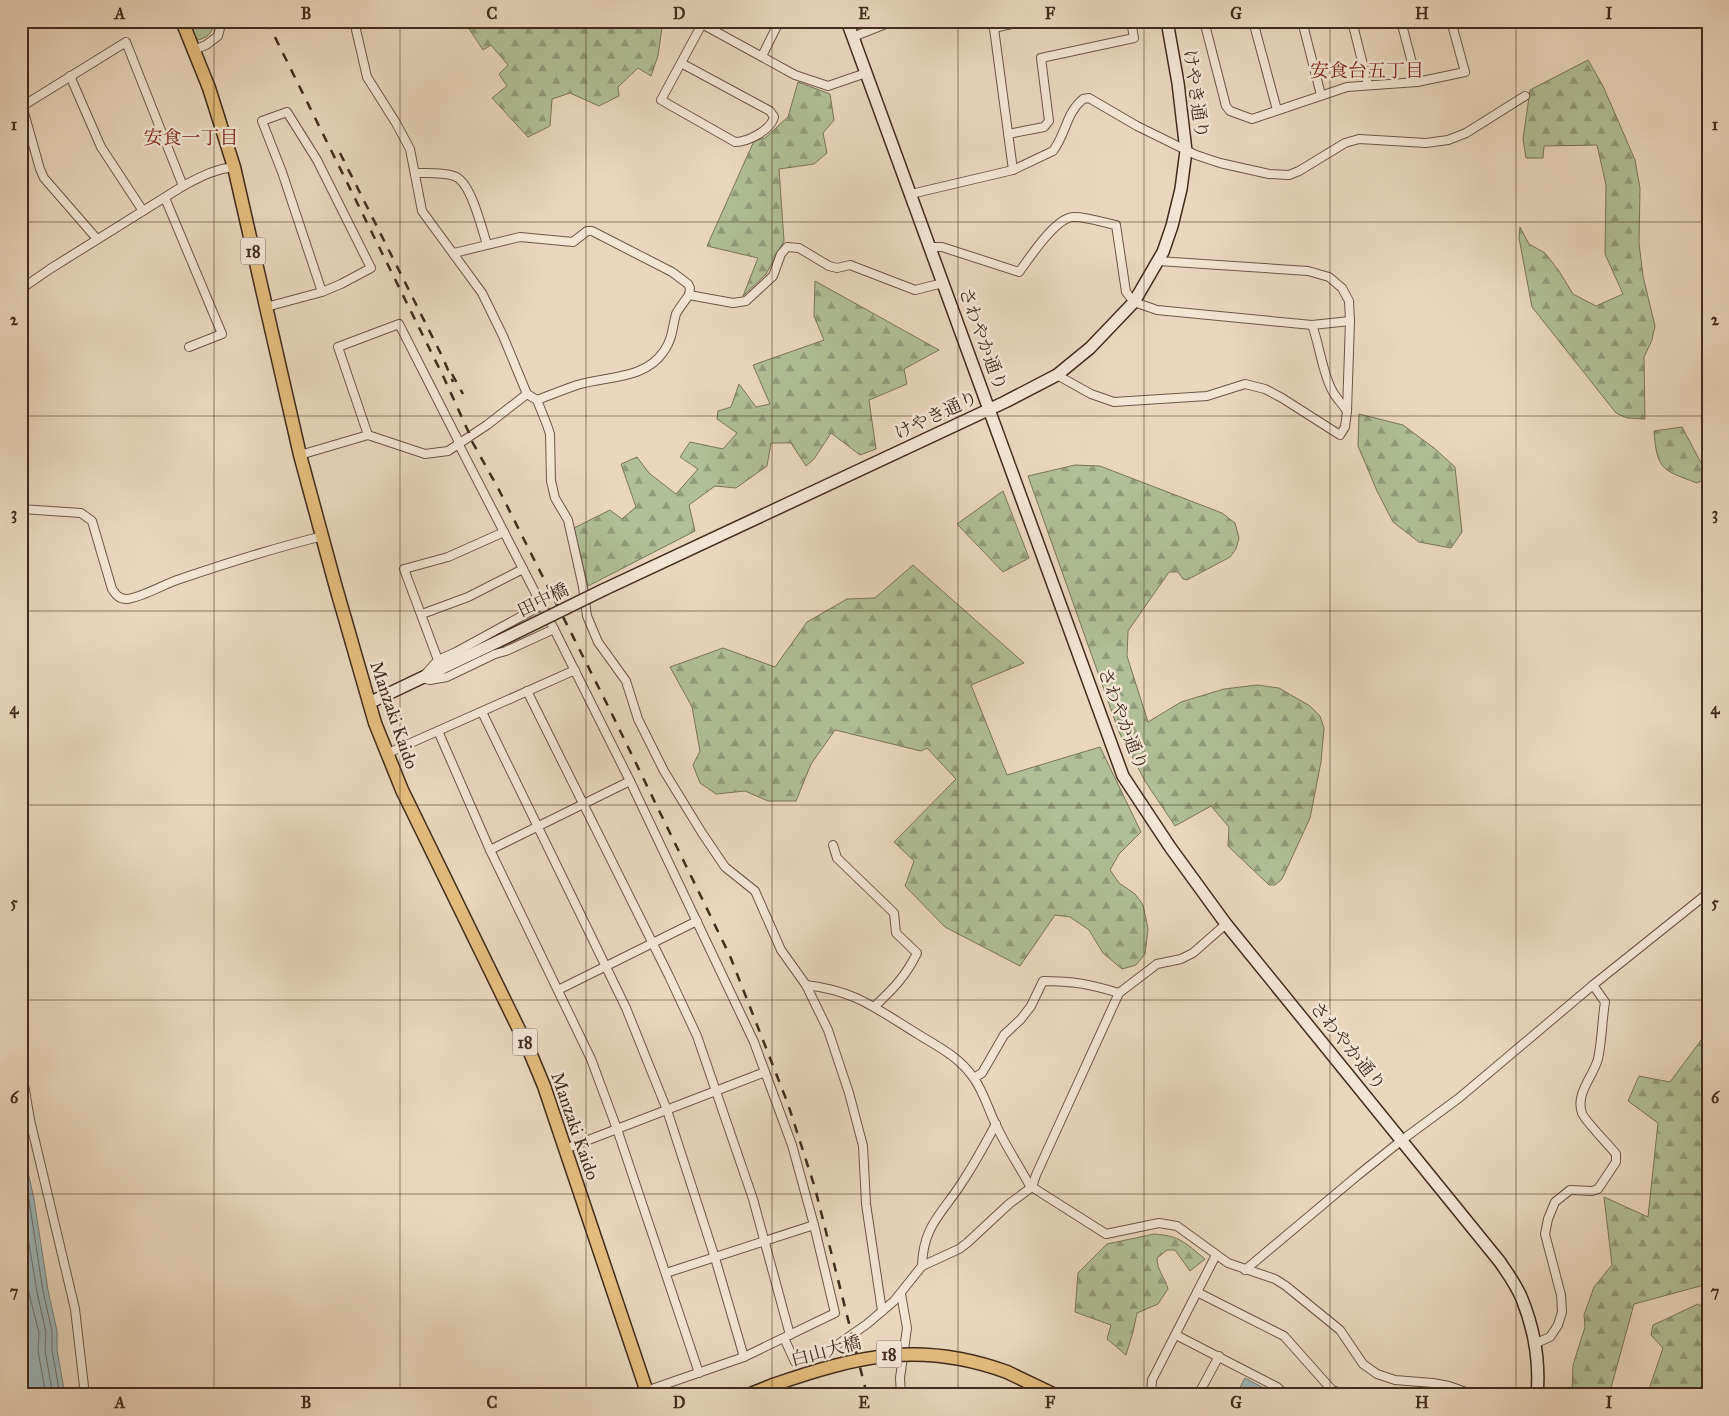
<svg xmlns="http://www.w3.org/2000/svg" width="1729" height="1416" viewBox="0 0 1729 1416" font-family="'IM FELL Great Primer','Noto Serif JP',serif">
<style>
.grass{fill:#b0bf95;stroke:#797558}
.forest{fill:url(#forest-firs);stroke:#797558}
.water{fill:#9cb7bb;stroke:#787f7b}
.lines{fill:none;stroke-linecap:round;stroke-linejoin:round}
.shore{stroke:#6f716c;stroke-width:1}
.street-casing{stroke:#6c5644;stroke-width:10}
.secondary-casing{stroke:#422b1c;stroke-width:14}
.primary-casing{stroke:#422b1c;stroke-width:15}
.street{stroke:#f1e5d3;stroke-width:8}
.secondary{stroke:#f1e5d3;stroke-width:11}
.primary{stroke:#e4bc7e;stroke-width:12}
.rail{stroke:#422b1c;stroke-width:2.5;stroke-dasharray:9 9;stroke-linecap:butt}
.secondary-bridge-casing{stroke:#422b1c;stroke-width:14;stroke-linecap:butt}
.primary-bridge-casing{stroke:#422b1c;stroke-width:15;stroke-linecap:butt}
.secondary-bridge{stroke:#f1e5d3;stroke-width:11}
.primary-bridge{stroke:#e4bc7e;stroke-width:12}
.grid{fill:none;stroke:#422b1c;stroke-width:1;stroke-opacity:0.55}
.labels{text-anchor:middle;dominant-baseline:central;stroke-width:5;stroke-linejoin:round;paint-order:stroke}
.shield{fill:#f1e5d3;stroke:#766353;stroke-width:1}
.shield-label{font-size:16px;font-weight:bold;fill:#422b1c}
.street-label{font-size:18px;fill:#422b1c;stroke:#f1e5d3}
.neighbourhood-label{font-size:19px;fill:#7a1f14;stroke:#f1e5d3}
.neatline{fill:none;stroke:#422b1c;stroke-width:2}
.grid-label{font-size:16px;text-anchor:middle;font-weight:bold;fill:#422b1c}
</style>
<defs>
<pattern id="forest-firs" width="22" height="20" patternUnits="userSpaceOnUse" patternTransform="scale(1.25)"><rect width="22" height="20" fill="#b0bf95"/><path d="M5 1l3.5 6h-7zM16 11l3.5 6h-7z" fill="#919b79"/></pattern>
</defs>
<rect width="100%" height="100%" fill="#e9d7bc"/>
<filter id="stains"><feTurbulence type="fractalNoise" baseFrequency=".004" numOctaves="4"/><feColorMatrix values="0 0 0 0 .2 0 0 0 0 .09 0 0 0 0 .02 0 0 0 .5 -.17"/></filter>
<radialGradient id="worn" r=".72"><stop offset=".6" stop-color="#630" stop-opacity="0"/><stop offset="1" stop-color="#630" stop-opacity=".3"/></radialGradient>
<!-- grass -->
<path class="grass" d="M 188,21 L 193,23 L 213,21 C 213,33 209,36 199,40 L 195,37 Z"/>
<!-- forest -->
<g class="forest">
<polygon points="464,21 663,21 658,56 651,76 638,68 618,87 619,96 599,106 570,93 552,99 550,126 528,137 492,98 507,86 499,74 508,65 491,45 483,50"/>
<polygon points="1588,60 1603,86 1635,160 1640,188 1639,243 1643,276 1655,326 1652,340 1644,357 1645,419 1627,418 1616,413 1532,307 1519,238 1520,227 1529,244 1545,253 1559,271 1573,294 1596,306 1623,294 1605,254 1606,185 1597,145 1544,146 1543,158 1526,158 1523,139 1530,90"/>
<polygon points="798,82 830,94 834,120 823,133 827,153 814,164 779,169 784,241 766,274 743,296 758,258 707,246 754,141 765,138 788,117"/>
<polygon points="815,281 939,350 904,369 907,384 869,400 876,449 860,455 831,433 814,459 806,466 791,443 771,443 767,466 736,488 715,486 689,505 695,531 588,586 574,528 610,510 622,519 636,507 621,464 637,457 649,473 676,494 698,469 680,457 690,442 723,449 737,433 717,419 718,411 731,407 739,384 756,407 770,404 753,365 824,340 814,316"/>
<polygon points="1359,414 1403,425 1434,448 1455,467 1462,532 1451,548 1419,542 1393,522 1377,491 1358,446"/>
<path d="M 1682,427 L 1708,476 L 1708,478 L 1697,483 C 1662,470 1657,470 1654,431 Z"/>
<polygon points="1075,465 1100,466 1222,513 1235,523 1239,538 1236,549 1230,557 1187,580 1183,579 1178,572 1169,572 1128,631 1127,656 1148,722 1181,702 1224,689 1257,685 1279,688 1310,706 1320,716 1324,728 1321,762 1310,818 1282,879 1275,885 1269,885 1228,846 1229,827 1211,806 1175,826 1145,781 1119,732 1028,476"/>
<polygon points="1003,491 1029,558 1003,572 957,524"/>
<polygon points="913,565 1024,663 971,685 1007,775 1100,747 1141,832 1119,854 1110,870 1119,883 1135,894 1143,905 1148,929 1145,954 1136,965 1122,969 1103,953 1089,930 1070,917 1055,915 1020,966 945,927 905,886 914,861 894,842 956,779 927,748 921,751 835,730 811,764 796,801 768,801 745,791 716,794 700,783 693,765 700,751 692,707 670,667 723,648 775,667 807,622 847,599 875,598"/>
<polygon points="1708,1031 1708,1284 1634,1304 1609,1395 1572,1395 1573,1365 1585,1327 1584,1315 1594,1287 1612,1265 1604,1197 1648,1217 1658,1123 1628,1101 1639,1076 1670,1082"/>
<path d="M 1154,1234 C 1181,1236 1185,1243 1205,1259 L 1190,1271 L 1175,1250 L 1167,1250 L 1157,1258 C 1157,1271 1165,1277 1168,1289 L 1158,1304 L 1137,1313 L 1133,1332 L 1126,1355 L 1107,1339 L 1111,1325 L 1075,1312 L 1078,1273 L 1107,1244 Z"/>
<polygon points="1698,1304 1708,1310 1708,1385 1686,1392 1685,1395 1647,1395 1663,1348 1651,1335 1653,1325"/>
</g>
<!-- water -->
<g class="water">
<polygon points="21,1140 34,1199 48,1290 57,1331 57,1350 65,1395 21,1395"/>
<polygon points="1245,1378 1277,1395 1236,1395"/>
</g>
<g class="lines">
<!-- shore -->
<g class="shore">
<polyline points="21,1165 29,1200 43,1291 52,1331 52,1350 60,1395"/>
<polyline points="21,1195 37,1292 46,1332 45,1351 53,1395"/>
<polyline points="21,1241 29,1293 39,1333 38,1351 46,1395"/>
</g>
<!-- street casing -->
<g class="street-casing">
<g id="street">
<polyline points="354,21 367,77 396,123 410,149 422,211 482,293 503,336 527,394 537,400 547,425 550,434 551,481 555,498 568,520 583,587 587,616 598,642 626,681 638,719 664,771 702,833 725,867 755,891 781,950 806,985 828,1030 849,1093 863,1146 866,1204 882,1311"/>
<polyline points="993,21 1013,170"/>
<polyline points="1204,21 1226,106 1230,111 1252,119 1347,87 1417,82 1465,72 1451,21"/>
<polyline points="1253,21 1277,110"/>
<polyline points="1302,21 1321,95"/>
<polyline points="1352,21 1368,85"/>
<polyline points="1401,21 1417,82"/>
<polyline points="994,28 1025,21"/>
<polyline points="853,37 893,21"/>
<polyline points="194,50 206,45 218,36 221,24 219,21"/>
<polyline points="762,56 777,26"/>
<path d="M 681,63 L 770,111 L 774,117 C 771,130 748,142 735,142 L 661,100 L 702,24 L 795,75 L 828,86 L 866,73"/>
<polyline points="70,76 101,147 143,211"/>
<polyline points="21,102 40,169 44,178 97,239"/>
<polyline points="21,107 126,42 183,186"/>
<polyline points="1008,134 1044,127 1049,121 1041,58 1134,38 1131,21"/>
<path d="M 415,173 C 427,173 442,172 454,176 C 471,181 481,227 487,244"/>
<path d="M 911,194 L 1013,170 L 1053,151 C 1066,134 1066,113 1083,99 L 1089,98 L 1137,126 L 1196,155 L 1220,163 L 1269,174 L 1289,175 L 1299,171 L 1345,143 L 1359,139 L 1426,143 L 1448,140 L 1466,133 L 1525,96"/>
<polyline points="165,198 222,334 189,347"/>
<path d="M 931,247 L 942,247 L 1019,272 C 1029,259 1055,218 1073,217 C 1084,216 1105,223 1116,225 L 1126,292 L 1134,302 L 1157,310 L 1312,325 L 1350,321"/>
<polyline points="454,253 520,237 573,242 587,231 592,231 672,272 688,284 690,288 689,295"/>
<path d="M 21,289 L 50,269 L 183,186 C 200,177 214,169 234,167"/>
<polyline points="266,307 322,292 341,284 371,268 317,160 287,112 262,121 282,172 322,292"/>
<path d="M 1312,325 C 1320,346 1322,373 1333,392 C 1337,399 1343,405 1347,411"/>
<polyline points="1057,375 1091,394 1114,402 1207,396 1245,384 1265,389 1282,398 1340,435 1345,427 1347,411 1350,321 1349,301 1342,288 1329,277 1308,271 1158,261"/>
<path d="M 537,400 C 550,395 563,390 577,385 C 606,376 645,380 664,351 C 673,338 672,328 676,314 C 679,308 685,301 689,295 L 733,303 L 746,301 L 773,276 L 781,254 L 787,247 L 799,248 L 829,266 L 837,268 L 850,265 L 915,290 L 943,283"/>
<polyline points="368,435 338,347 399,324 459,442"/>
<polyline points="458,443 554,629 630,781 754,1042 792,1145 814,1225 835,1313 744,1357 646,1391"/>
<polyline points="300,455 368,435 425,454 448,451 487,425 527,394"/>
<path d="M 21,509 L 81,513 L 92,521 L 112,589 C 116,595 119,599 127,599 C 143,597 164,584 180,579 C 227,563 274,548 323,536"/>
<polyline points="542,605 456,652 438,660 422,678 430,680 447,677 495,654 506,651 554,629"/>
<polyline points="422,614 468,597 523,569"/>
<polyline points="438,660 404,569 448,557 504,532"/>
<polyline points="527,691 669,976 697,1036 753,1199 790,1335"/>
<polyline points="482,712 626,1008 667,1110 715,1258 744,1357"/>
<polyline points="438,731 490,850 591,1059 617,1129 699,1373"/>
<polyline points="386,754 575,670"/>
<path d="M 833,845 L 837,858 L 894,913 L 896,933 L 917,953 C 906,976 893,989 875,1006"/>
<polyline points="490,850 630,781"/>
<path d="M 806,985 C 856,991 875,1008 916,1033 C 937,1046 958,1056 973,1077 C 984,1092 988,1109 996,1125 C 1006,1147 1020,1167 1031,1188"/>
<polyline points="558,990 697,921"/>
<polyline points="21,1067 30,1120 75,1309 85,1395"/>
<path d="M 974,1078 L 982,1073 L 1004,1035 L 1021,1019 L 1031,1006 L 1043,981 C 1074,981 1089,984 1119,993"/>
<polyline points="565,1149 765,1072"/>
<polyline points="1032,1187 1036,1175 1119,993 1157,964 1181,959 1193,953 1226,924"/>
<path d="M 922,1266 C 923,1225 943,1213 963,1181 C 975,1163 985,1144 996,1124"/>
<polyline points="1245,1270 1357,1176 1402,1140 1459,1098 1593,985 1708,893"/>
<polyline points="666,1273 814,1225"/>
<polyline points="1197,1292 1284,1336 1332,1390 1346,1395"/>
<polyline points="901,1294 907,1328 900,1378 901,1395"/>
<polyline points="1176,1335 1277,1387 1286,1395"/>
<polyline points="784,1338 795,1362 827,1352 867,1324 894,1301 922,1266 959,1249 967,1243 1009,1204 1032,1187 1106,1234 1159,1223 1177,1226 1228,1263 1275,1279 1286,1286 1340,1330 1363,1364 1377,1374 1395,1380 1433,1383 1449,1386 1474,1395"/>
<path d="M 1534,1344 L 1550,1337 L 1558,1325 L 1562,1312 L 1561,1295 L 1545,1234 L 1548,1219 L 1555,1202 L 1570,1190 L 1592,1191 L 1598,1189 L 1616,1162 L 1616,1154 C 1610,1146 1584,1120 1582,1113 C 1575,1094 1593,1077 1598,1059 C 1602,1041 1602,1020 1605,1002 L 1593,985"/>
<polyline points="1151,1395 1152,1380 1216,1255"/>
<polyline points="1198,1395 1219,1356"/>
</g>
</g>
<!-- secondary casing -->
<g class="secondary-casing">
<g id="secondary">
<path d="M 847,21 L 1123,776 L 1170,847 L 1226,924 L 1500,1262 C 1508,1274 1517,1286 1522,1299 C 1534,1329 1540,1363 1537,1395"/>
<polyline points="21,22 23,21"/>
<polyline points="603,590 1005,402 1057,375 1090,348 1134,302 1163,252 1172,226 1181,189 1186,151 1178,83 1167,21"/>
<polyline points="369,703 499,641"/>
</g>
</g>
<!-- primary casing -->
<g class="primary-casing">
<g id="primary">
<polyline points="182,21 209,88 234,167 300,455 335,584 375,723 402,790 529,1050 544,1086 648,1395"/>
<polyline points="1007,1372 1055,1395"/>
<polyline points="748,1395 773,1385"/>
</g>
</g>
<!-- street -->
<use href="#street" class="street"/>
<!-- secondary -->
<use href="#secondary" class="secondary"/>
<!-- primary -->
<use href="#primary" class="primary"/>
<!-- rail -->
<g class="rail">
<polyline points="267,21 444,378 469,433 469,436 498,488 609,708 730,956 788,1104 815,1188 867,1395"/>
<polyline points="340,153 443,358 453,382"/>
<polyline points="452,374 463,394"/>
</g>
<!-- secondary-bridge casing -->
<g class="secondary-bridge-casing">
<polyline id="secondary-bridge" points="499,641 603,590"/>
</g>
<!-- primary-bridge casing -->
<g class="primary-bridge-casing">
<path id="primary-bridge" d="M 773,1385 C 857,1356 920,1340 1007,1372"/>
</g>
<!-- secondary-bridge -->
<use href="#secondary-bridge" class="secondary-bridge"/>
<!-- primary-bridge -->
<use href="#primary-bridge" class="primary-bridge"/>
</g>
<!-- grid -->
<path class="grid" d="M 214,21 L 214,1395M 400,21 L 400,1395M 586,21 L 586,1395M 772,21 L 772,1395M 958,21 L 958,1395M 1144,21 L 1144,1395M 1330,21 L 1330,1395M 1516,21 L 1516,1395M 21,222 L 1708,222M 21,416 L 1708,416M 21,611 L 1708,611M 21,805 L 1708,805M 21,1000 L 1708,1000M 21,1194 L 1708,1194"/>
<g class="labels">
<!-- shield labels -->
<g class="shield">
<rect x="240.5" y="237.5" width="25" height="27" rx="4"/>
<rect x="512.5" y="1028.5" width="25" height="27" rx="4"/>
<rect x="876.5" y="1340.5" width="25" height="27" rx="4"/>
</g>
<g class="shield-label">
<text x="253" y="251">18</text>
<text x="525" y="1042">18</text>
<text x="889" y="1354">18</text>
</g>
<!-- street labels -->
<g class="street-label">
<text transform="translate(1196 94) rotate(82)">けやき通り</text>
<text transform="translate(983 339) rotate(70)">さわやか通り</text>
<text transform="translate(936 415) rotate(-25)">けやき通り</text>
<text transform="translate(543 600) rotate(-26)">田中橋</text>
<text transform="translate(394 715) rotate(71)">Manzaki Kaido</text>
<text transform="translate(1123 719) rotate(69)">さわやか通り</text>
<text transform="translate(1348 1046) rotate(51)">さわやか通り</text>
<text transform="translate(575 1126) rotate(71)">Manzaki Kaido</text>
<text transform="translate(826 1351) rotate(-15)">白山大橋</text>
</g>
<!-- neighbourhood labels -->
<g class="neighbourhood-label">
<text x="1367" y="70">安食台五丁目</text>
<text x="191" y="137">安食一丁目</text>
</g>
</g>
<!-- margin -->
<rect width="1729" height="1416" fill="none" stroke="#e9d7bc" stroke-width="55"/>
<rect x="28" y="28" width="1674" height="1360" class="neatline"/>
<g class="grid-label">
<text x="120" y="19">A</text>
<text x="306" y="19">B</text>
<text x="492" y="19">C</text>
<text x="679" y="19">D</text>
<text x="864" y="19">E</text>
<text x="1050" y="19">F</text>
<text x="1236" y="19">G</text>
<text x="1422" y="19">H</text>
<text x="1609" y="19">I</text>
<text x="14" y="130">1</text>
<text x="1715" y="130">1</text>
<text x="14" y="325">2</text>
<text x="1715" y="325">2</text>
<text x="14" y="519">3</text>
<text x="1715" y="519">3</text>
<text x="14" y="714">4</text>
<text x="1715" y="714">4</text>
<text x="14" y="908">5</text>
<text x="1715" y="908">5</text>
<text x="14" y="1103">6</text>
<text x="1715" y="1103">6</text>
<text x="14" y="1297">7</text>
<text x="1715" y="1297">7</text>
<text x="120" y="1408">A</text>
<text x="306" y="1408">B</text>
<text x="492" y="1408">C</text>
<text x="679" y="1408">D</text>
<text x="864" y="1408">E</text>
<text x="1050" y="1408">F</text>
<text x="1236" y="1408">G</text>
<text x="1422" y="1408">H</text>
<text x="1609" y="1408">I</text>
</g>
<rect width="100%" height="100%" filter="url(#stains)"/>
<rect width="100%" height="100%" fill="url(#worn)"/>
</svg>
